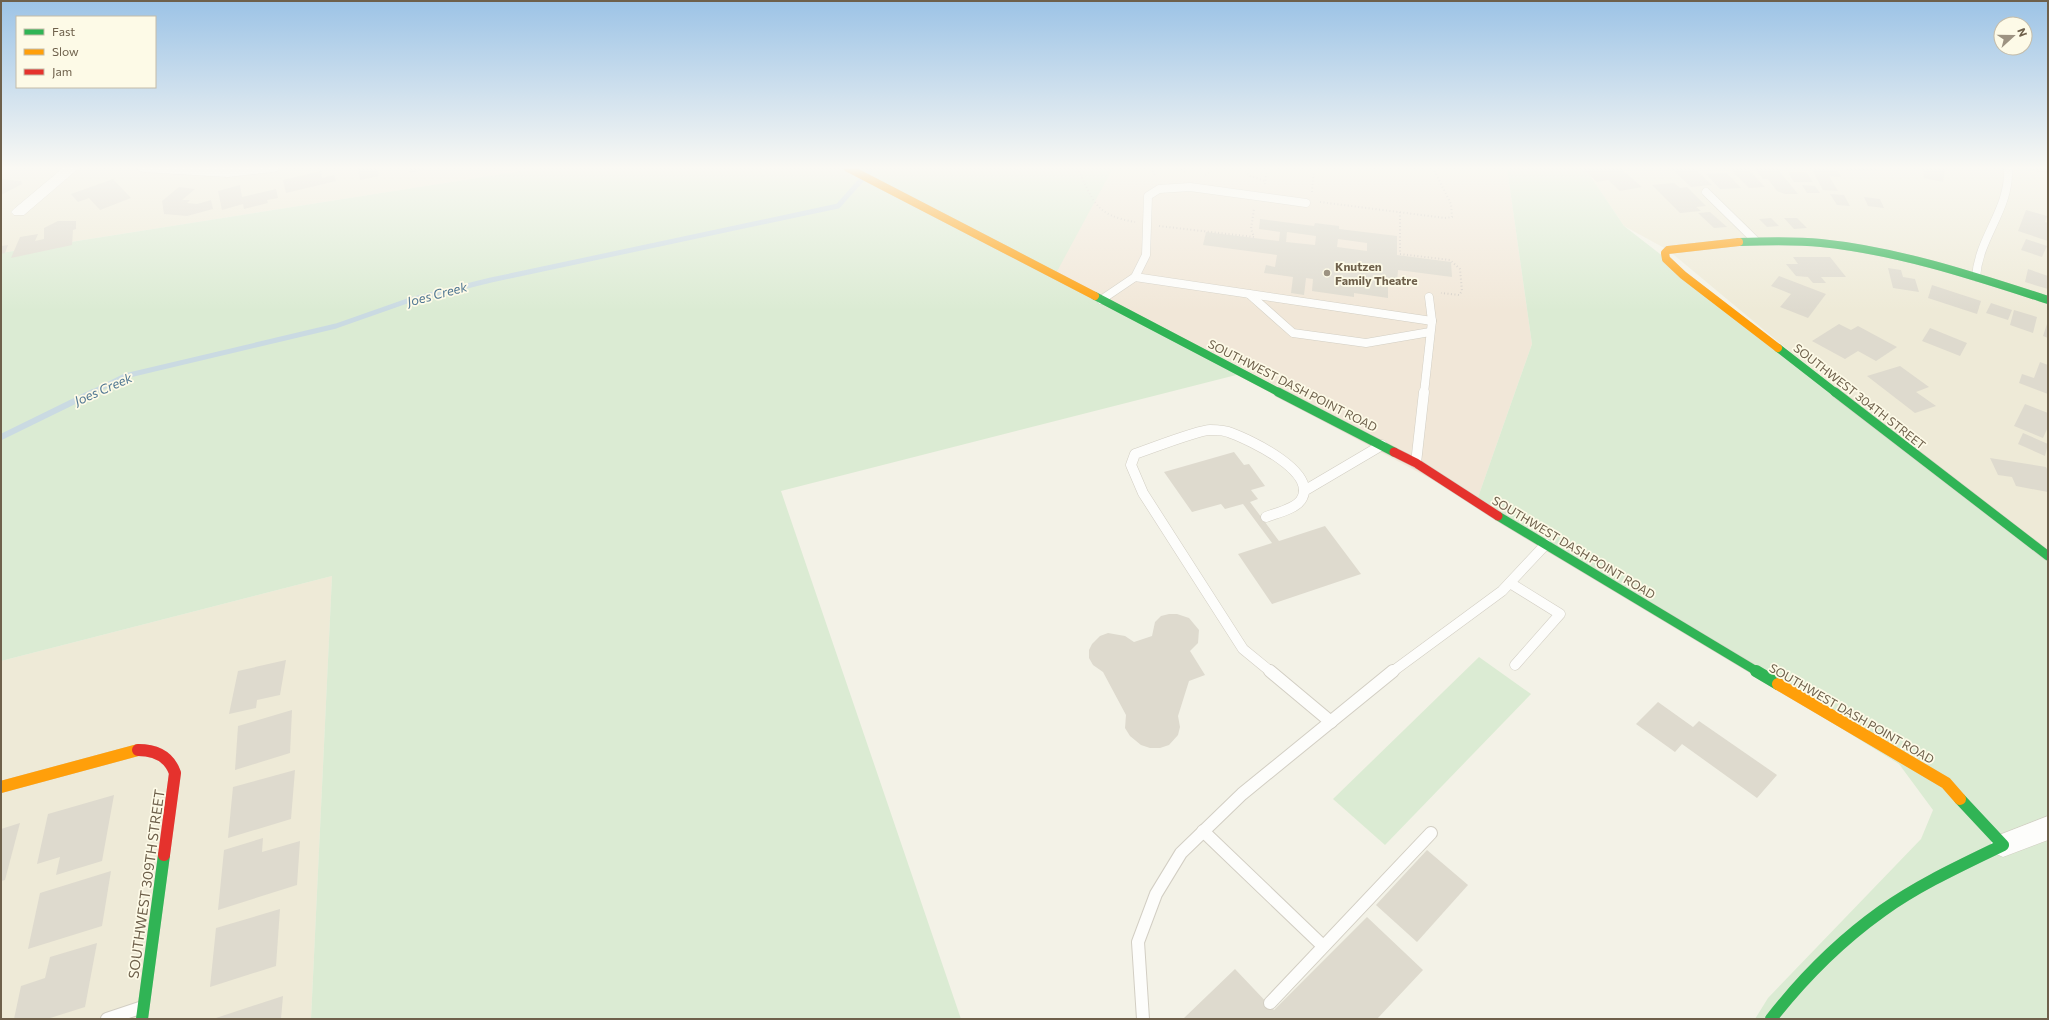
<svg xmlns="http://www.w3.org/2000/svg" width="2049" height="1020" viewBox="0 0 2049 1020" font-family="Commissioner,sans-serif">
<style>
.residential{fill:#eeead7}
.commercial{fill:#f1e7d8}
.green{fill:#dbebd3}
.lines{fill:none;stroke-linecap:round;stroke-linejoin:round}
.stream-far1{stroke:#cadae2;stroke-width:5}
.stream{stroke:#cadae2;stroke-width:6}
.building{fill:#dedace;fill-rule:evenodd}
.lane-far2-casing{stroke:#d2cec3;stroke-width:9}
.lane-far1-casing{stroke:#d2cec3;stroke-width:11}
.lane-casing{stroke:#d2cec3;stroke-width:14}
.street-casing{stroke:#d2cec3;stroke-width:1}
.fast-far2-casing{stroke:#d3cfc3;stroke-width:8}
.fast-far1-casing{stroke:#d3cfc3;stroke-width:10}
.fast-casing{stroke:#d3cfc3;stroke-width:12}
.slow-far1-casing{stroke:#d3cfc3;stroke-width:8}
.slow-casing{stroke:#d3cfc3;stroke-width:12}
.jam-far1-casing{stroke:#d3cfc3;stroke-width:10}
.jam-casing{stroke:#d3cfc3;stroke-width:12}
.path{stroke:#d6d0c9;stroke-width:2;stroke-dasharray:1 2.5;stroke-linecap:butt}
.lane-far2{stroke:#fdfdfb;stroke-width:8}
.lane-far1{stroke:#fdfdfb;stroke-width:10}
.lane{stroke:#fdfdfb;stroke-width:12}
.street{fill:#fdfdfb;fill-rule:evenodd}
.fast-far2{stroke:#30b455;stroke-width:8}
.fast-far1{stroke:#30b455;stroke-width:9}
.fast{stroke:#30b455;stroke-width:12}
.slow-far1{stroke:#ff9f0a;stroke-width:8}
.slow{stroke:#ff9f0a;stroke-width:12}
.jam-far1{stroke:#e5322d;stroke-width:9}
.jam{stroke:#e5322d;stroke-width:12}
.poi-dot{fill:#9d9382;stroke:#fdfae7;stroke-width:1.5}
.labels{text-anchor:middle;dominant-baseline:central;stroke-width:3.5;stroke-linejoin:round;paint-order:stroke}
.poi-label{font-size:12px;font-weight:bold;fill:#6e604b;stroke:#fdfae7;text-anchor:start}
.street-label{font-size:12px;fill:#6e604b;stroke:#fdfae7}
.water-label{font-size:13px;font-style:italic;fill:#517793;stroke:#fdfae7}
.near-street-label{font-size:14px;fill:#6e604b;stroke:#fdfae7}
</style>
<rect width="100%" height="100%" fill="#f3f2e7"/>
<!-- residential -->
<g class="residential">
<polygon points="1,168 540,168 1,253"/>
<polygon points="1585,168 2048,168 2048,556 1895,439 1668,250 1624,226"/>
<polygon points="332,576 311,1019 1,1019 1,661"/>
</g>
<!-- commercial -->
<polygon class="commercial" points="1099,168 1507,168 1532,344 1476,503 1054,277"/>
<!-- green -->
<g class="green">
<polygon points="540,168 1113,168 1054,277 1244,373 781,491 961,1019 311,1019 332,576 1,661 1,253"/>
<polygon points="1507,168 1585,168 1624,226 2048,555 2048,1019 1755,1019 1768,998 1921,839 1933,810 1899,764 1476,503 1532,344"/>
<polygon points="1479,657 1531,694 1385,845 1333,799"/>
</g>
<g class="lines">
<!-- stream-far1 -->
<polyline class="stream-far1" points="91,393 125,376 336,326 410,300 491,280 838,206 872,168"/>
<!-- stream -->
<polyline class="stream" points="1,437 93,392"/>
</g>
<!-- building -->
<g class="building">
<polygon points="358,168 377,168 379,176 360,180"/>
<polygon points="408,168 426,168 426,169 410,173"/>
<polygon points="1582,168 1620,168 1642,187 1620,191 1608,180 1597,182"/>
<polygon points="1671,168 1694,168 1712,185 1691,187"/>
<polygon points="1747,168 1765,187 1749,188 1730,169"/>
<polygon points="1754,168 1777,168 1798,194 1785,194 1777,191 1768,179 1763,179"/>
<polygon points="1811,168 1837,170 1841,177 1829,176 1838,191 1823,190"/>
<polygon points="1847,168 1876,168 1877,171 1847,170"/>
<polygon points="1923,168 1945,169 1943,182 1924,178"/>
<polygon points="2032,168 2048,168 2048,174 2032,170"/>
<polygon points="321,171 322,178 334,175 336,181 286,193 283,180"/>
<polygon points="1788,172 1806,172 1813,182 1794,182"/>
<polygon points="1727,173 1741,188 1720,189 1706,174"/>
<polygon points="1,179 21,181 22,184 1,195"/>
<polygon points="113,179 131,198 100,210 89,198 78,202 71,194"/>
<polygon points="1674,183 1680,188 1687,187 1706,206 1696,207 1701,211 1680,213 1652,185"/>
<polygon points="240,185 242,197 276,189 278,198 267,200 268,203 244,209 243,204 222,210 218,191"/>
<polygon points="1802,185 1815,186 1820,193 1807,193"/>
<polygon points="179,187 195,189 182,200 190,200 187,203 197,204 211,200 213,209 187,216 164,214 162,201"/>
<polygon points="1830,194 1844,195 1850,206 1837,205"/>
<polygon points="1864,197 1880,199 1884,208 1868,206"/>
<polygon points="2026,210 2047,216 2045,222 2048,223 2048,241 2018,231"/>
<polygon points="1710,212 1727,227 1714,228 1698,213"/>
<polygon points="1771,218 1779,226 1767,227 1759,219"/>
<polygon points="1784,218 1797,218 1807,228 1794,229"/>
<path d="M 1260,219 L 1314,226 L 1315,223 L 1339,226 L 1339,229 L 1397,236 L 1397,255 L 1451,262 L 1452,277 L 1398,270 L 1397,283 L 1388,282 L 1388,298 L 1354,293 L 1354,297 L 1312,291 L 1313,279 L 1306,278 L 1304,295 L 1291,293 L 1293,277 L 1264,273 L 1266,265 L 1275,267 L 1277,255 L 1203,245 L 1206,232 L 1279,241 L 1280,232 L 1259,229 ZM 1287,232 L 1316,236 L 1315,245 L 1286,242 ZM 1338,239 L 1367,243 L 1367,251 L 1337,247 Z"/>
<polygon points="58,221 76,221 76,229 73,230 72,245 11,258 20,237 38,234 35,241 44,239 44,228"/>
<polygon points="2026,239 2047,246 2042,257 2021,250"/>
<polygon points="8,245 5,253 1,254 1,246"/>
<polygon points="1793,257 1830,257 1846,277 1821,277 1826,283 1813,283 1808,277 1796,276 1786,264 1798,264"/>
<polygon points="1888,268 1901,270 1903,277 1915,279 1919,292 1893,288"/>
<polygon points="2028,269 2048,276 2048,289 2025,282"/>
<polygon points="1779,276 1826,294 1808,318 1780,307 1791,294 1771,286"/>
<polygon points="1932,285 1981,301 1977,314 1928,298"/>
<polygon points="1991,303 2012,310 2008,320 1986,313"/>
<polygon points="2014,310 2037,317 2033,333 2010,325"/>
<polygon points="2048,321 2048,338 2043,336"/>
<polygon points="1839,324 1851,330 1858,326 1897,347 1876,361 1858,351 1845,359 1812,341"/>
<polygon points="1930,328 1967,343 1960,356 1922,341"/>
<polygon points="2040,362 2048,365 2048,394 2019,383 2022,374 2034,378"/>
<polygon points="1900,366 1929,387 1916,392 1936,406 1915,413 1867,376"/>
<polygon points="2025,404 2048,413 2048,427 2043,438 2014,426"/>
<polygon points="2023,433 2048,444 2045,456 2018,444"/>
<polygon points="1234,452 1244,465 1249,464 1265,486 1251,490 1258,499 1250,502 1279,541 1325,526 1361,574 1272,604 1238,554 1272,543 1243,504 1225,509 1221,504 1192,512 1164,472"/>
<polygon points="1990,458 2046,467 2048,471 2048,492 2016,486 2012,477 1998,475"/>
<polygon points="1169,614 1177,614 1189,618 1199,630 1198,643 1190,651 1205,675 1189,681 1178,716 1180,727 1178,735 1169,745 1160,748 1150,748 1141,745 1130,736 1125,728 1126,715 1103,672 1093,665 1089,658 1089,650 1092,644 1100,636 1108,633 1125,636 1134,642 1152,636 1155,622 1161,616"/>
<polygon points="286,660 280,695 257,700 256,708 229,714 238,671"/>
<polygon points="1658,702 1693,727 1699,721 1777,775 1757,798 1682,744 1675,752 1636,724"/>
<polygon points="292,710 290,753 235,770 238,726"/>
<polygon points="295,770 291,819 228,838 233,787"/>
<polygon points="114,795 102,861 56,875 60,857 37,864 48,814"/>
<polygon points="20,823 5,880 1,881 1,829"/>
<polygon points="263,838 262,852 300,841 297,885 218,910 224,850"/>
<polygon points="1427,850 1468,885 1417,942 1376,905"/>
<polygon points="111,871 102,926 28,949 40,893"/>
<polygon points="280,909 276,966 210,987 216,928"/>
<polygon points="1367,917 1423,970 1377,1019 1184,1018 1235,969 1274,1010"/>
<polygon points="97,943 85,1007 47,1019 14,1019 21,986 45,978 50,957"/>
<polygon points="283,996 281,1019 213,1019"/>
</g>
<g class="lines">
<!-- lane-far2 casing -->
<g class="lane-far2-casing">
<g id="lane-far2">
<polyline points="1706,192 1756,241"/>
<polyline points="1135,277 1146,255 1148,196 1159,189 1190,187 1306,203"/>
<path d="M 1976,277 C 1979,236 2010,210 2008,168"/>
<polyline points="1249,294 1293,333 1366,343 1430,332"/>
<polyline points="1429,297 1432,321"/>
<polyline points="1101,300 1135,277 1432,321 1424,393"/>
</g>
</g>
<!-- lane-far1 casing -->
<g class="lane-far1-casing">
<g id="lane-far1">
<polyline points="1416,463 1424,392"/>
<polyline points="1304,491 1382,445"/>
<path d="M 1266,517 C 1276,513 1295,509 1301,500 C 1319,472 1250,440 1231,433 C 1225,430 1217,430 1210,430 C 1198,430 1150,449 1135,454 L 1131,465 L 1143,493 L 1243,649 L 1271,672"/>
<polyline points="1510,583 1560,614 1515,665"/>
<polyline points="1392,672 1502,591 1546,544"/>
</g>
</g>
<!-- lane casing -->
<g class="lane-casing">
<g id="lane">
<polyline points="1270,671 1331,722"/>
<polyline points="1203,831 1323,946"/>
<polyline points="1270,1003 1431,833"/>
<polyline points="107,1019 140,1008"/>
<polyline points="1143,1019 1138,942 1156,894 1181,853 1242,794 1393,671"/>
</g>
</g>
<!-- street casing -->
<g class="street-casing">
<g id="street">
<polygon points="63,168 79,168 24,215 14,215 11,212 14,209"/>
<polygon points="137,168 279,168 277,171 272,172 228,177 144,172 139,171"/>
<polygon points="2048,816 2048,840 2003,857 1994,853 1990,845 1994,837"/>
</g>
</g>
<!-- fast-far2 casing -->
<g class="fast-far2-casing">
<g id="fast-far2">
<path d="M 1739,242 C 1766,241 1794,240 1821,243 C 1899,251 1974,276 2048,300"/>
<polyline points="1095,296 1280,393"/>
<polyline points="1778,348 1836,393"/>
</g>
</g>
<!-- fast-far1 casing -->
<g class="fast-far1-casing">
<g id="fast-far1">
<polyline points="1278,392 1394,452"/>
<polyline points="1835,392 2048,556"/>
<polyline points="1498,516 1758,672"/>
</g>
</g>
<!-- fast casing -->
<g class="fast-casing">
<g id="fast">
<polyline points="1756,671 1778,684"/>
<polyline points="142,1019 164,855"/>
<path d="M 1771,1019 C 1803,978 1840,941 1882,911 C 1920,884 1962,865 2003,845 L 1960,799"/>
</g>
</g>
<!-- slow-far1 casing -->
<g class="slow-far1-casing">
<g id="slow-far1">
<polyline points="848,168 1095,296"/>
<polyline points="1739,242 1668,250 1665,253 1666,259 1683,275 1778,348"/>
</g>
</g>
<!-- slow casing -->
<g class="slow-casing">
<g id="slow">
<polyline points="1778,684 1946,783 1960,799"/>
<polyline points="1,787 138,750"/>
</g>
</g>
<!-- jam-far1 casing -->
<g class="jam-far1-casing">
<polyline id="jam-far1" points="1394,452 1416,463 1498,516"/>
</g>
<!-- jam casing -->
<g class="jam-casing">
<path id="jam" d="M 138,750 C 155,750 169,756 175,773 L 164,855"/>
</g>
<!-- path -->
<g class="path">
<path d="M 1077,168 C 1094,201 1094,215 1135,222"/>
<polyline points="1151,168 1155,176"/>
<polyline points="1178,168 1186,173"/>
<polyline points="1243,168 1250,176 1265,181"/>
<polyline points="1205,175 1216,168"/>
<polyline points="1265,184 1267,168"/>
<polyline points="1312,192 1314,168"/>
<polyline points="1320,202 1445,218 1452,217 1451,204 1433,168"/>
<polyline points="1400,212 1400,254 1450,260 1460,269 1462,291 1459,295 1441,293"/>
<polyline points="1159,226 1254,237 1251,229 1254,209"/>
</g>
<!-- lane-far2 -->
<use href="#lane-far2" class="lane-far2"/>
<!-- lane-far1 -->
<use href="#lane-far1" class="lane-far1"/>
<!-- lane -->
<use href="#lane" class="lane"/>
<!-- street -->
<use href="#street" class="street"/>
<!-- fast-far2 -->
<use href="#fast-far2" class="fast-far2"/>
<!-- fast-far1 -->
<use href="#fast-far1" class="fast-far1"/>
<!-- fast -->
<use href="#fast" class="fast"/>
<!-- slow-far1 -->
<use href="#slow-far1" class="slow-far1"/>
<!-- slow -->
<use href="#slow" class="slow"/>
<!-- jam-far1 -->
<use href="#jam-far1" class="jam-far1"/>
<!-- jam -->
<use href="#jam" class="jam"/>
</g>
<!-- sky -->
<linearGradient id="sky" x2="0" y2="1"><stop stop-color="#9cc3e6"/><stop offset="0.54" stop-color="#faf9f4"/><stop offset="1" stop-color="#faf9f4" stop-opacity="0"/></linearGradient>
<rect width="2049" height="311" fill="url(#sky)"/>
<!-- markers -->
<circle class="poi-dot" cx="1327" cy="273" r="4"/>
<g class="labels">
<!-- poi labels -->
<g class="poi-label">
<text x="1335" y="266">Knutzen<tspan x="1335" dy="14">Family Theatre</tspan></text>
</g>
<!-- street labels -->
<g class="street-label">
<text transform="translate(1293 385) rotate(27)">SOUTHWEST DASH POINT ROAD</text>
<text transform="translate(1860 396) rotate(38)">SOUTHWEST 304TH STREET</text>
<text transform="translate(1574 547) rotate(31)">SOUTHWEST DASH POINT ROAD</text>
<text transform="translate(1852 713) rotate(30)">SOUTHWEST DASH POINT ROAD</text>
</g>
<!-- water labels -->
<g class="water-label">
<text transform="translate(437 294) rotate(-15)">Joes Creek</text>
<text transform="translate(103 389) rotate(-24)">Joes Creek</text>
</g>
<!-- near-street labels -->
<g class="near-street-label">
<text transform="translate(146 884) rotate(-82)">SOUTHWEST 309TH STREET</text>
</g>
</g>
<!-- border -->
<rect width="2049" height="1020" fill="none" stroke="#6e604b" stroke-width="4"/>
<!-- legend -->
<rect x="16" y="16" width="140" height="72" fill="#fdfae7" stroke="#c4bca9"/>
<rect x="24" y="29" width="20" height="6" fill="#30b455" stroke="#c4bca9"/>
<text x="52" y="36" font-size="12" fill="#6e604b">Fast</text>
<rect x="24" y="49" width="20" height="6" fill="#ff9f0a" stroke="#c4bca9"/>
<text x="52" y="56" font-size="12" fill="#6e604b">Slow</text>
<rect x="24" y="69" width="20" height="6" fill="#e5322d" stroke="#c4bca9"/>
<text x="52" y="76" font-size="12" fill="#6e604b">Jam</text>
<!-- north arrow -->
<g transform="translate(2013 36) rotate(69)"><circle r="19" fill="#fdfae7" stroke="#c4bca9"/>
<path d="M0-3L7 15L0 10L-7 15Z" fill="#9d9382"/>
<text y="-6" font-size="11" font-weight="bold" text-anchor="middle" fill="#6e604b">N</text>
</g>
</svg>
